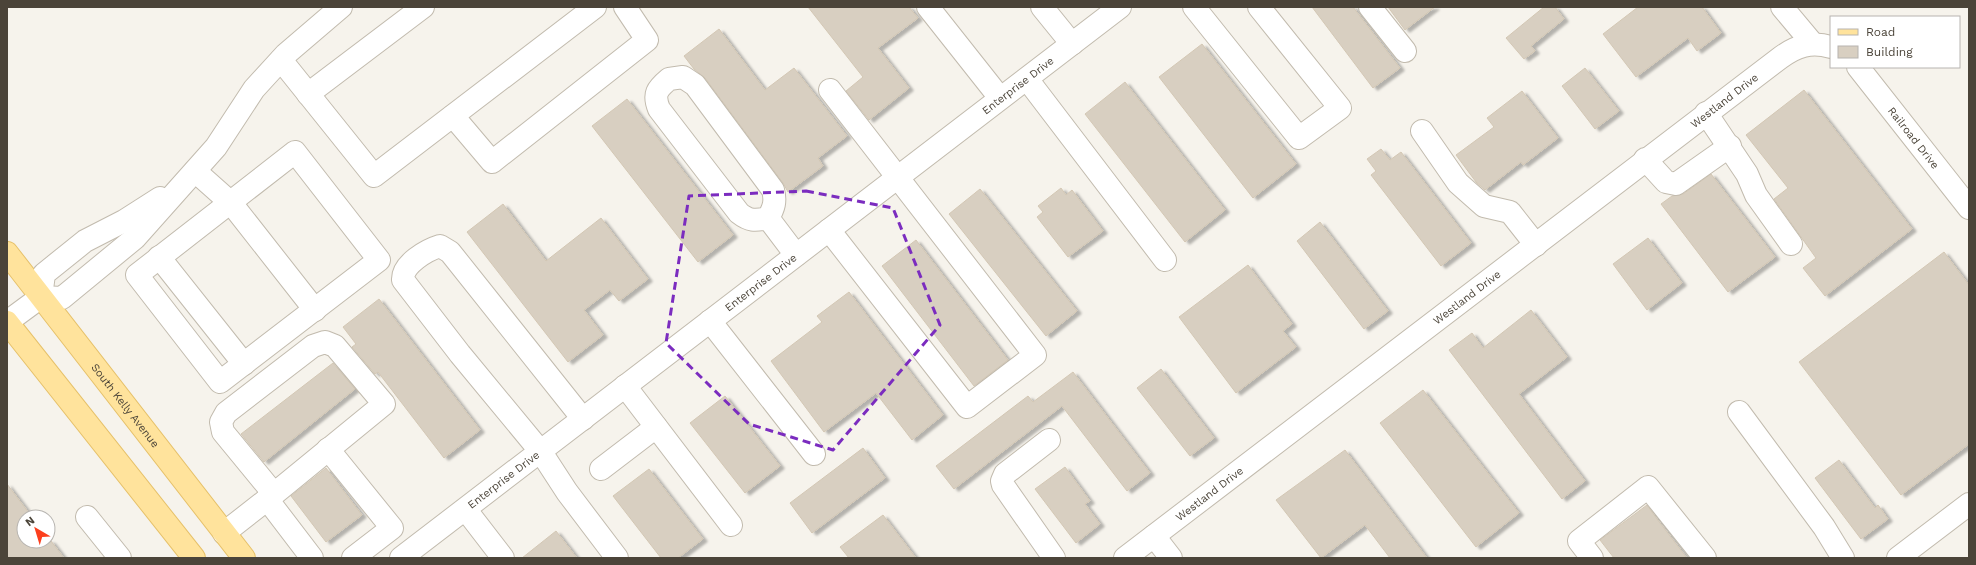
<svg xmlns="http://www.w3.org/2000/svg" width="1976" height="565" viewBox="0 0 1976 565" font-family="'Work Sans',sans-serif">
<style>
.building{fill:#d8cfc1;stroke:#d3c7b4;filter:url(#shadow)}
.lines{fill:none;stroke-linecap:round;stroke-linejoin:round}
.minor-casing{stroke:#c2bbae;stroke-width:24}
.major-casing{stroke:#e6c16a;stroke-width:24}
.minor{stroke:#fff;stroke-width:22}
.major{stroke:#ffe39c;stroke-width:22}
.marked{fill:none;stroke:#7b2cbf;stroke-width:3;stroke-dasharray:8 5;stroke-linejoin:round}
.labels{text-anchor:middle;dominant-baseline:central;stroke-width:3.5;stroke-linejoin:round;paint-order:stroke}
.street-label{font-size:11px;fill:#4b4439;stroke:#fff}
</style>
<defs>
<filter id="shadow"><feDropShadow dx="4.5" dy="2.5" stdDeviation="1" flood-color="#0004"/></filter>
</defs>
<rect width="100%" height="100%" fill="#f6f3ec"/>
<!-- building -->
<g class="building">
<polygon points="808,7 909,7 918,18 878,48 909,88 869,120 846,91 863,77"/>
<polygon points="1312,7 1353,7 1400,68 1373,88"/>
<polygon points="1388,7 1435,7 1405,30"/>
<polygon points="1544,7 1555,7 1564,19 1531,46 1535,51 1524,59 1506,38"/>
<polygon points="1638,7 1702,7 1721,33 1697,51 1688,38 1636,77 1603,34"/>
<polygon points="719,29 765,90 794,68 847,136 818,158 823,166 788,192 783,183 705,78 694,69 684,56"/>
<polygon points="1202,44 1296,164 1253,198 1159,77"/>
<polygon points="1585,68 1619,111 1595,129 1562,86"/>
<polygon points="1125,82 1225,210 1185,242 1085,114"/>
<polygon points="1804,90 1912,229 1825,296 1803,268 1816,258 1774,199 1788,188 1746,135"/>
<polygon points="1522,91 1558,138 1523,165 1521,162 1485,190 1476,182 1456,155 1494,127 1487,118"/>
<polygon points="627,99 733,235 698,262 592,126"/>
<polygon points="1381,149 1390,160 1401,152 1471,243 1441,266 1371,175 1376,171 1367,159"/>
<polygon points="1711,174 1775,257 1728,292 1661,204 1672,196 1683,194"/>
<polygon points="1061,188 1066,195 1072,190 1103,231 1068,257 1037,217 1043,212 1038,206"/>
<polygon points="980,189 1077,311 1046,336 949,214"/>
<polygon points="503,204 546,261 601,218 648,279 619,301 610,290 584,310 603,335 568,362 467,232"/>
<polygon points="1320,222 1388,311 1364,329 1297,241"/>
<polygon points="1648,238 1682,283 1647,310 1613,264"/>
<polygon points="916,240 1008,360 974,386 882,266"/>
<polygon points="1944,252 1969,285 1969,444 1901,495 1799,362"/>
<polygon points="1248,265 1292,324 1283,331 1296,347 1236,393 1179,317"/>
<polygon points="849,292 943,415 912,440 876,393 824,432 771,361 822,322 817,316"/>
<polygon points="379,299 480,430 444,458 378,372 375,374 352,347 356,344 343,327"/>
<polygon points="1531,310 1567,357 1519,394 1585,481 1562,499 1449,350 1472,333 1483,348"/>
<polygon points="333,363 355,389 264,462 241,434"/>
<polygon points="1161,369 1214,438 1190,456 1137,388"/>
<polygon points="1073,372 1150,473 1127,491 1062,406 954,489 936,466 1028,396 1033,402"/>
<polygon points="1423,390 1519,513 1476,547 1380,423"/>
<polygon points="725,396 780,466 745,493 690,423"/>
<polygon points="863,448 885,478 812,533 790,503"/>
<polygon points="1345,450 1427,558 1390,558 1365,525 1321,558 1276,500"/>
<polygon points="1839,460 1875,508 1878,505 1888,519 1861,539 1815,478"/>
<polygon points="1065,467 1090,501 1085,504 1100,524 1076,543 1035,489"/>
<polygon points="326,468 362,515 326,542 291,496"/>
<polygon points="649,469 703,539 678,558 661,558 613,496"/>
<polygon points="7,484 32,517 24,517 24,541 51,541 64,558 7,558"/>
<polygon points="1647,505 1657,519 1687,558 1614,558 1600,540"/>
<polygon points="883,515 916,558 849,558 840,547"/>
<polygon points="556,531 577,558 522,558"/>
</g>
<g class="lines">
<!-- minor casing -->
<g class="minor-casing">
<g id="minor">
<polyline points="928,7 1000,98"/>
<polyline points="1042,7 1072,44"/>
<polyline points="1194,7 1299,138 1340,108 1259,7"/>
<polyline points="1370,7 1405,51"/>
<polyline points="1782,7 1813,44"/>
<polyline points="281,60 374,176 595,7"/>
<path id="s1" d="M 1858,67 L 1969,208"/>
<polyline points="1027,79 1165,260"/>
<polyline points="308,94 423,7"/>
<polyline points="1706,113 1747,174 1756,195 1791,244"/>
<polyline points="453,116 492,162 647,40 625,7"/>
<polyline points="1422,131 1458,183 1484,206 1510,212 1536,245"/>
<polygon points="295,152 379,260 220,382 137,275"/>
<polyline points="1645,159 1666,182 1676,184 1730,146"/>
<polyline points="195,171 231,203 315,310"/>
<path d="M 768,218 C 774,208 776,201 773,190 L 695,85 L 683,77 L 669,79 C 657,89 653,94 659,109 L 739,213 C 749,221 755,221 768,218 L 796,255"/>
<polyline points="829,230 967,407 1035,355 830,90"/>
<polyline points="159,257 244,364"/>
<polyline points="41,297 62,298 135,238 216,147 254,89 286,54 341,7"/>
<polyline points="41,297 44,274 85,241 124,221 160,198"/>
<polyline points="710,321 814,454"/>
<polyline points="7,322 41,297"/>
<polyline points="625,386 731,525"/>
<polyline points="1739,412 1824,527 1843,558"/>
<path d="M 583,419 L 450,252 L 440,246 C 427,250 402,264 403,280 L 460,354 L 541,452 L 567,492 L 617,558"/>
<polyline points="1049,440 1005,474 1002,481 1003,485 1054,558"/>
<polyline points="328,449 392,528 353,558"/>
<polyline points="601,469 656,427"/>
<polyline points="267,499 312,558"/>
<polyline points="466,510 503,558"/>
<polyline points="87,517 120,558"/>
<polyline points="224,533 274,494 384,404 335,346 325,342 313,346 226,413 221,422 223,432 274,494"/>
<polyline points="1154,536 1171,558"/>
<path id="s2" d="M 401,558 L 1120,7"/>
<path id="s3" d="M 1125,558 L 1780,58 C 1796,46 1811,41 1831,47"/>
<polyline points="1592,558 1579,541 1648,487 1705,558"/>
<polyline points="1898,558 1969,504"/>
</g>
</g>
<!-- major casing -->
<g class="major-casing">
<g id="major">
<path id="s4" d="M 7,253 L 244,558"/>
<polyline points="7,322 194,558"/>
</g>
</g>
<!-- minor -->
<use href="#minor" class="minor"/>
<!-- major -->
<use href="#major" class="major"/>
</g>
<!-- marked area -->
<path class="marked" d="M 806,191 L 893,208 L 940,325 L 833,450 L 749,424 L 666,343 L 689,196 Z"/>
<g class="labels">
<!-- street labels -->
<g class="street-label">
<text stroke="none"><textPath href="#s2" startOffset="777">Enterprise Drive</textPath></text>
<text stroke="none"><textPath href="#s3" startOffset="754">Westland Drive</textPath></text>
<text stroke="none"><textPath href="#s1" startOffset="90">Railroad Drive</textPath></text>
<text stroke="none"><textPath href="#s2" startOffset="453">Enterprise Drive</textPath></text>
<text stroke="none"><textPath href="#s3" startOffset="430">Westland Drive</textPath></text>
<text stroke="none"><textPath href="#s4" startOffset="193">South Kelly Avenue</textPath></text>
<text stroke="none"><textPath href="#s2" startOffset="129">Enterprise Drive</textPath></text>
<text stroke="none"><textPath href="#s3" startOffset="106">Westland Drive</textPath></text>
</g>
</g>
<!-- border -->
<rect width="1976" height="565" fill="none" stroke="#4b4439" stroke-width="16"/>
<!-- legend -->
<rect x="1830" y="16" width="130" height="52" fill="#ffffff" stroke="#b7b4b0"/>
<rect x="1838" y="29" width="20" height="6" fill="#ffe39c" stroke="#b7b4b0"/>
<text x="1866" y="36" font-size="12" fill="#4b4439">Road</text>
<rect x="1838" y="46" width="20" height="12" fill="#d8cfc1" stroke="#b7b4b0"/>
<text x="1866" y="56" font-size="12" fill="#4b4439">Building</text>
<!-- north arrow -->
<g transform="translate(36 529) rotate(322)"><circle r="19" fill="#ffffff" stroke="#b7b4b0"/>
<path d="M0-3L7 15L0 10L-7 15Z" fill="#fc3f1d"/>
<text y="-6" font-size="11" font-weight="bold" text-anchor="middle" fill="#4b4439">N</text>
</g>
</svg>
